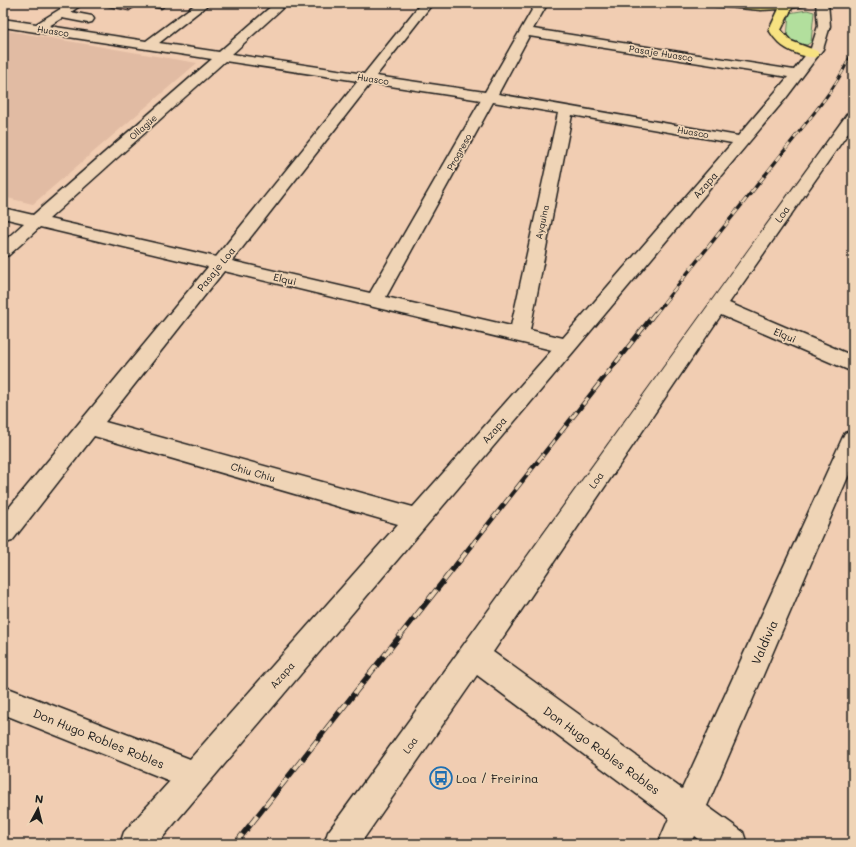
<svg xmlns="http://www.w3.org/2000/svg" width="856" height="847" viewBox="0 0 856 847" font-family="Mali,sans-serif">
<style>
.built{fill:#e1bba3}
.green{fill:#b2df9d;stroke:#677e5c}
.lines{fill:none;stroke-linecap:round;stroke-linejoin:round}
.minor-casing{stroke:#1c1c1c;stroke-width:3}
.major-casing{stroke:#1c1c1c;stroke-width:3}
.minor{fill:#efd4b6;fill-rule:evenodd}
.major{fill:#f7e281;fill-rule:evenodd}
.rail-far3-casing{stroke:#1c1c1c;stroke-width:3}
.rail-far2-casing{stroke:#1c1c1c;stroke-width:3.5}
.rail-far1-casing{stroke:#1c1c1c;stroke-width:4.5}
.rail-casing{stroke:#1c1c1c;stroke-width:5.5}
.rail-far3{stroke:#efd4b6;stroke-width:2;stroke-dasharray:5.5;stroke-linecap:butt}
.rail-far2{stroke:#efd4b6;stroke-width:2.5;stroke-dasharray:7;stroke-linecap:butt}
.rail-far1{stroke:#efd4b6;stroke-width:3;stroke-dasharray:9;stroke-linecap:butt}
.rail{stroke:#efd4b6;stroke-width:4;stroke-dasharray:12;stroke-linecap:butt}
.wall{fill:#b99080;stroke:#1c1c1c}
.shaded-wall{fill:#967568;stroke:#1c1c1c}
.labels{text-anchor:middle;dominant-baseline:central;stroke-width:3.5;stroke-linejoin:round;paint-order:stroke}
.far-street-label{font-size:9px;fill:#1c1c1c;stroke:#efd4b6}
.street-label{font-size:10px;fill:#1c1c1c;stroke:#efd4b6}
.near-street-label{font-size:12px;fill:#1c1c1c;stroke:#efd4b6}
.near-poi-label{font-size:12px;fill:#1c1c1c;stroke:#efd4b6;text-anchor:start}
</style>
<rect width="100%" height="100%" fill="#f1cdb2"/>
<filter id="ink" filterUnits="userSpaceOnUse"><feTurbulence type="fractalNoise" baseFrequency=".025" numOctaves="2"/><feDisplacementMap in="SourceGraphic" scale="8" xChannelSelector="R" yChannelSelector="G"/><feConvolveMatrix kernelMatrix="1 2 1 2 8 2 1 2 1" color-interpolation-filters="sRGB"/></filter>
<g filter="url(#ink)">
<!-- built -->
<polygon class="built" points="3,30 197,63 33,204 3,197"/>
<!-- green -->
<polygon class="green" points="807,10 814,12 811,42 807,45 798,44 787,39 789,13"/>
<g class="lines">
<!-- minor casing -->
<g class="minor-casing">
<g id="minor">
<path d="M 70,3 L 84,3 L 71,12 L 92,16 L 94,19 L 92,22 L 88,23 L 62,18 L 49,26 L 146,41 L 197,3 L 210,3 L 159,43 L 219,52 L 275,3 L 288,3 L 232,54 L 364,74 L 421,3 L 433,3 L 376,76 L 485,92 L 536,3 L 548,3 L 533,29 L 794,70 L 811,48 L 818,26 L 816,3 L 828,3 L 830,26 L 823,49 L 786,98 L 574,351 L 157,844 L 120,844 L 124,832 L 170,781 L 3,714 L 3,686 L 190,759 L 398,524 L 94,436 L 12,541 L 3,544 L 3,515 L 208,267 L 40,227 L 9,255 L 3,257 L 3,242 L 24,223 L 3,218 L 3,208 L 33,215 L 212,59 L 3,27 L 3,19 L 36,24 ZM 529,36 L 788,77 L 738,136 L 498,94 ZM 225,61 L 358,81 L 216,257 L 49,219 ZM 371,83 L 481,100 L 370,293 L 232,261 ZM 493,102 L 558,113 L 511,326 L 386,297 ZM 572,115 L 732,143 L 563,338 L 530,330 ZM 224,271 L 552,350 L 413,507 L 105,422 Z"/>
<path d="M 853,112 L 853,126 L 729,303 L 853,356 L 853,372 L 721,315 L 493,652 L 682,789 L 842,439 L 845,433 L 853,430 L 853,465 L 707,806 L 743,832 L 747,844 L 704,844 L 694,836 L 690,844 L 658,844 L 669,818 L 477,675 L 360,844 L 324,844 L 328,832 C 502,593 673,352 848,113 Z"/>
</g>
</g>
<!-- major casing -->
<g class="major-casing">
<path id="major" d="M 710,3 L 809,3 L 807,5 L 792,8 L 781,30 L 791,41 L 817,51 L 819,54 L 817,57 C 807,59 787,51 779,43 C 775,39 772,35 769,30 L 779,9 L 761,10 L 716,6 L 712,5 Z"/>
</g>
<!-- minor -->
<use href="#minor" class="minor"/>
<!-- major -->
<use href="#major" class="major"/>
<!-- rail-far3 casing -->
<g class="rail-far3-casing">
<path id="rail-far3" d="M 795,137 C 818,108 839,84 853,50"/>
</g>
<!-- rail-far2 casing -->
<g class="rail-far2-casing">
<polyline id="rail-far2" points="655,314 796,136"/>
</g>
<!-- rail-far1 casing -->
<g class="rail-far1-casing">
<polyline id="rail-far1" points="471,546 655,313"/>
</g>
<!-- rail casing -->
<g class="rail-casing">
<polyline id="rail" points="235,844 472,545"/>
</g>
<!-- rail-far3 -->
<use href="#rail-far3" class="rail-far3"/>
<!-- rail-far2 -->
<use href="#rail-far2" class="rail-far2"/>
<!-- rail-far1 -->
<use href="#rail-far1" class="rail-far1"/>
<!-- rail -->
<use href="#rail" class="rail"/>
</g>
<!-- wall -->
<polygon class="wall" points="90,3 169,3 161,9 138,5 129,11"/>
<!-- shaded-wall -->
<g class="shaded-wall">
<polygon points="126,3 138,3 138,5 129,11"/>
<polygon points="159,3 169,3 161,9"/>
</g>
</g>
<!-- icons -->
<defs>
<g id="bus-ring" transform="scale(1.15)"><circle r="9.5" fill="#efd4b6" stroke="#1f6fb2" stroke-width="1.5"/><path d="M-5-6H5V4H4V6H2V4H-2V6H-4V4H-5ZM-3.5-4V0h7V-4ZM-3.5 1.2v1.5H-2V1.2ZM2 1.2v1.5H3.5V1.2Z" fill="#1f6fb2"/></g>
</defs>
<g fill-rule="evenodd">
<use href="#bus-ring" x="441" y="778"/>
</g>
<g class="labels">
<!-- far-street labels -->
<g class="far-street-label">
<text transform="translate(53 31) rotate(9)">Huasco</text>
<text transform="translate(661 53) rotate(9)">Pasaje Huasco</text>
<text transform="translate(373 79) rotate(9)">Huasco</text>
<text transform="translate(143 127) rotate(-41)">Ollagüe</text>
<text transform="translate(693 132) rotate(10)">Huasco</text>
<text transform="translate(459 152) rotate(-61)">Progreso</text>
<text transform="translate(542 222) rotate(-78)">Ayquina</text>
</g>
<!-- street labels -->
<g class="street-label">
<text transform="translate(705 185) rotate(-49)">Azapa</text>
<text transform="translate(782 214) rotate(-55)">Loa</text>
<text transform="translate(216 269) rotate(-51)">Pasaje Loa</text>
<text transform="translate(285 279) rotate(13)">Elqui</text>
<text transform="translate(785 335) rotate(23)">Elqui</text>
<text transform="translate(494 430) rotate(-49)">Azapa</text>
<text transform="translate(253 472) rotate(16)">Chiu Chiu</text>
<text transform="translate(596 480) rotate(-55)">Loa</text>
<text transform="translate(282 675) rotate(-49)">Azapa</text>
<text transform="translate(410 745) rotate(-55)">Loa</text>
</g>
<!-- near-street labels -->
<g class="near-street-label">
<text transform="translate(764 642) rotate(-66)">Valdivia</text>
<text transform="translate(99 738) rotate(22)">Don Hugo Robles Robles</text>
<text transform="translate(602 750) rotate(36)">Don Hugo Robles Robles</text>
</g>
<!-- near-poi labels -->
<g class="near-poi-label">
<text x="456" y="778">Loa / Freirina</text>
</g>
</g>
<!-- margin -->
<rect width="856" height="847" fill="none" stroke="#efd4b6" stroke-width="16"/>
<rect x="8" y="8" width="840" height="831" fill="none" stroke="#1c1c1c" stroke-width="1.5" filter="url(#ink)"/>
<!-- north arrow -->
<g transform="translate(38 809) rotate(7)" stroke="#efd4b6" stroke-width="3" paint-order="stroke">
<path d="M0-3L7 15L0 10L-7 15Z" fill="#1c1c1c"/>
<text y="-6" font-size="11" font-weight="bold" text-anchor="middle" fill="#1c1c1c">N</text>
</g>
</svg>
